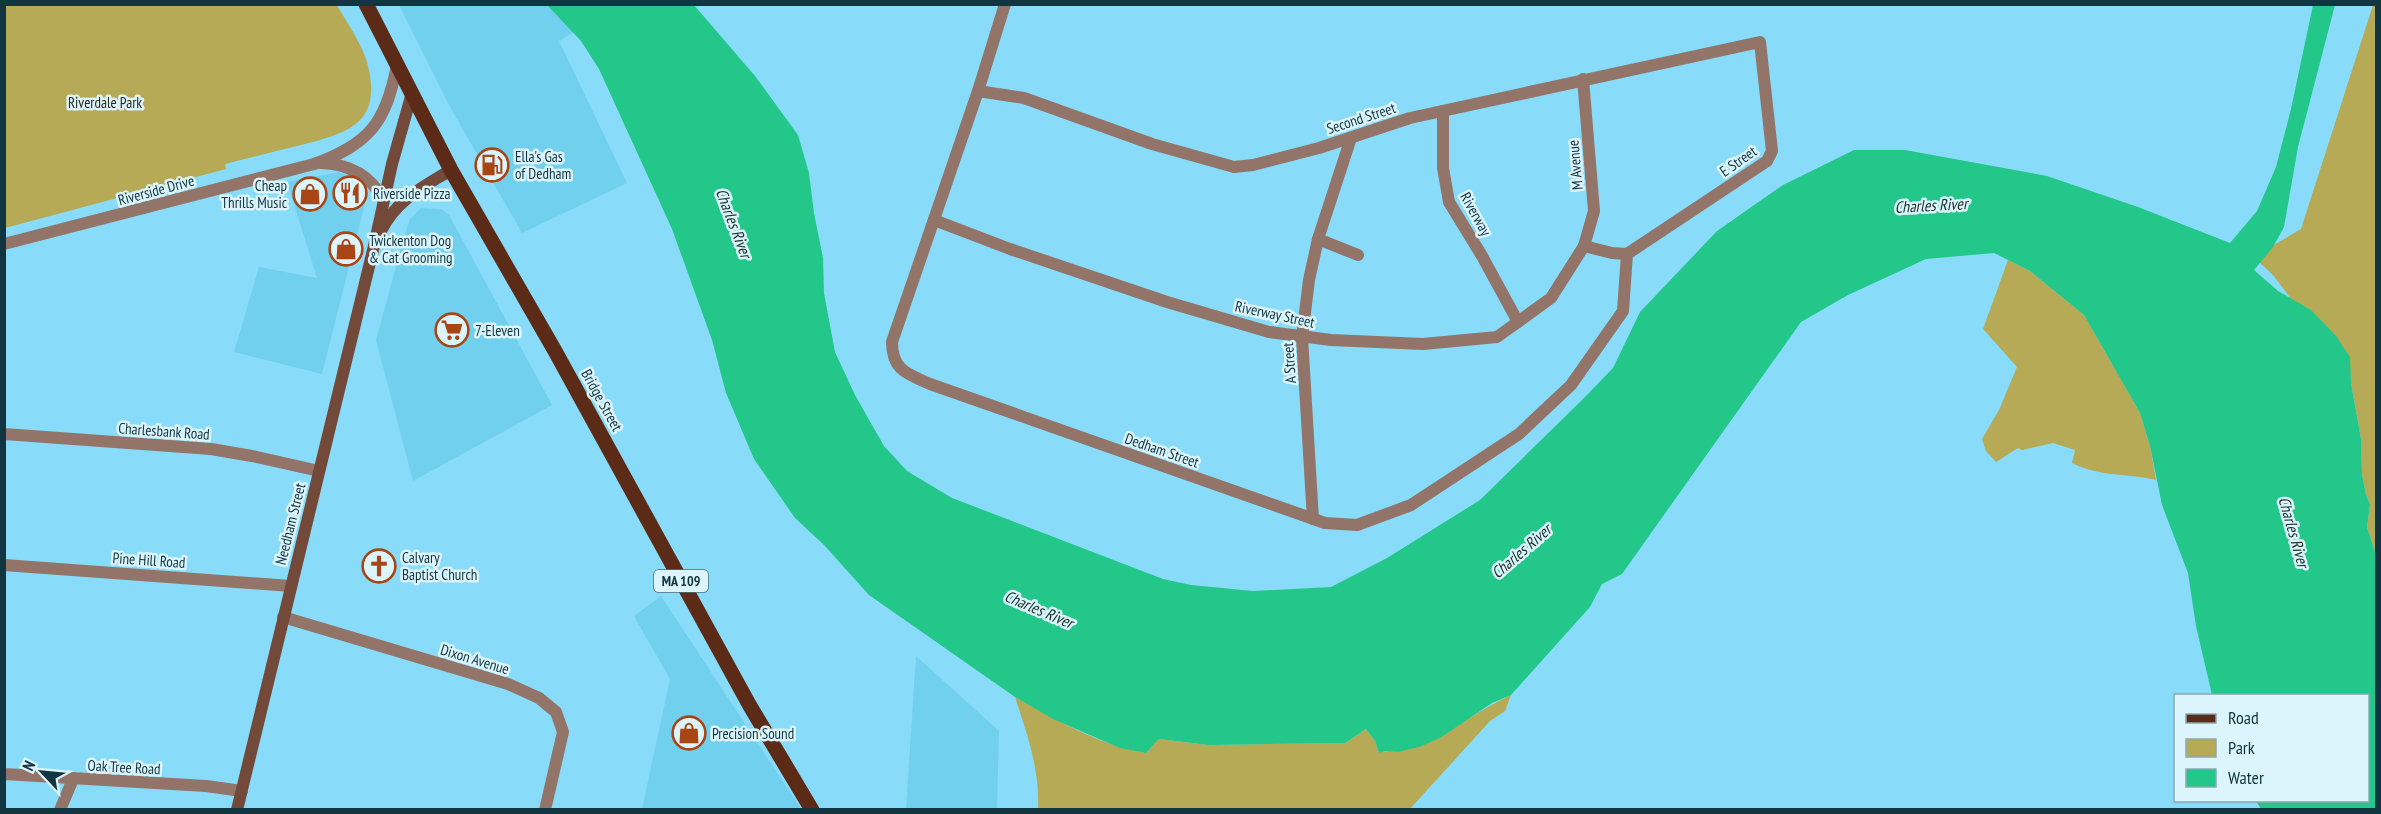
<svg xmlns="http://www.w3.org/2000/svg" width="2381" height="814" viewBox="0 0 2381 814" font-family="'PT Sans Narrow',sans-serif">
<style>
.built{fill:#70d0ee}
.green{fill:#b6aa56}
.water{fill:#23c78a}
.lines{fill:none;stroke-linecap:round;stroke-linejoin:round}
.minor{stroke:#927469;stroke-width:12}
.secondary{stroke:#73493a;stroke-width:12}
.primary{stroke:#5b2b17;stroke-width:15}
.labels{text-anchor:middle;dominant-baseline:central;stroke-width:5;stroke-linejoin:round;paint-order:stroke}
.shield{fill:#dcf4fc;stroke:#4e6f79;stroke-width:1.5}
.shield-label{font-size:14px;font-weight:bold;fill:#113641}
.park-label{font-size:15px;fill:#2e2b14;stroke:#dcf4fc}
.street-label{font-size:15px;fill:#113641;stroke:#dcf4fc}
.poi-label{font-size:15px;fill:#113641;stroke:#dcf4fc;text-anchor:start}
.water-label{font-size:16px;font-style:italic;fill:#1b3227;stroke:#dcf4fc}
</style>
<rect width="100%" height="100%" fill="#88dcf9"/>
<!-- built -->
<g class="built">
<polygon points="399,5 547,5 574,32 559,41 627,183 522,233 449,105"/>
<polygon points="339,172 358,180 365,187 366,199 322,374 234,352 259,267 317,278 287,182"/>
<polygon points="421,208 441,209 449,215 552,405 413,481 376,340 404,237 410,219"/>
<polygon points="661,596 801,809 642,809 670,679 634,616"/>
<polygon points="916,656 999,731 997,809 906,809"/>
</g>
<!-- green -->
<g class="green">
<path d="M 5,4 L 337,5 C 347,23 361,42 367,62 C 384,125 347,133 297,146 C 273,152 249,158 225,164 L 226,169 L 5,228 Z"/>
<polygon points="2373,5 2376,5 2376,555 2367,527 2370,504 2366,495 2362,474 2361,439 2351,383 2349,362 2307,320 2273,275 2259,262 2267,249 2301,229"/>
<path d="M 2008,260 L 2030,271 L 2084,315 L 2140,413 L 2150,446 L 2156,480 C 2126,473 2100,477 2072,463 L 2075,450 L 2053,443 L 2022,450 L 2018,448 L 1996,462 L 1986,451 L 1982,439 L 1999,410 L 2017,367 L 1983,329 Z"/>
<path d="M 1511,695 L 1505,711 L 1490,721 L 1409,810 L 1038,809 C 1040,770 1027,734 1015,697 C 1056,720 1099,745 1146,753 L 1159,739 L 1209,745 L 1345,743 L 1366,729 L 1375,741 L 1379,753 C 1392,749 1407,752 1420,746 C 1453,732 1479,709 1511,695 Z"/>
</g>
<!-- water -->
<polygon class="water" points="547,5 694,5 755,76 798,135 809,173 814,213 823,258 824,293 835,352 855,395 884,446 907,471 952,498 1163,579 1191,585 1253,591 1331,587 1387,558 1480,500 1583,399 1613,368 1640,312 1717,231 1783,185 1854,150 1905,150 2047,176 2138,207 2230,243 2257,211 2276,167 2291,109 2313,5 2335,5 2298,147 2284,227 2273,247 2254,270 2278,291 2311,310 2336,336 2350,357 2351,383 2361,439 2362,474 2366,495 2370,504 2367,527 2376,555 2376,809 2261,809 2256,801 2368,800 2368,696 2212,695 2196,626 2188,573 2162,505 2150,446 2140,413 2084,315 2030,271 1994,253 1926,259 1848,295 1801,322 1622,574 1602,584 1590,607 1511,695 1492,703 1440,738 1419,747 1398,752 1386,751 1379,753 1375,741 1366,729 1345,743 1209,745 1159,739 1146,753 1120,748 1053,719 1015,697 869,595 824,545 795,518 754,459 726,393 712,340 672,229 599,69 581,41"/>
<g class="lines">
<!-- minor -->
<g class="minor">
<path d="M 1005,4 L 978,91 L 892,342 C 892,370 907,374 930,384 L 1325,523 L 1357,525 L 1411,505 L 1519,434 L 1571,385 L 1623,311 L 1627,254 L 1612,253 L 1584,246"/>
<polyline points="978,91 1024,98 1152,144 1234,167 1253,165 1319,148 1410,118 1760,42 1772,151 1767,161 1627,254"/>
<polyline points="1443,111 1443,168 1449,202 1482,256 1518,322"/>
<path d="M 321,163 C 348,164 370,175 383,199"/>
<polyline points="934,220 1010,249 1167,302 1269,332 1331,340 1423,344 1497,337 1551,298 1584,246 1594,211 1583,79"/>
<polyline points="1318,239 1358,255"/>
<path d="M 4,244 L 314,164 C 369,144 386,123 397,65"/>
<polyline points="4,434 211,449 252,456 319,471"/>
<polyline points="1313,519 1302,337 1309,280 1318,239 1351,138"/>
<polyline points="4,565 291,586"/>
<polyline points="283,617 508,684 539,698 556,712 563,732 545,810"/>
<polyline points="4,774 206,786 242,791"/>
<polyline points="60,810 73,779"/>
</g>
<!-- secondary -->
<g class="secondary">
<path d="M 381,231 C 396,200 423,187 451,170"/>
<polyline points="237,810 374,246 392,164 412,93"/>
</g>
<!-- primary -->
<polyline class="primary" points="366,4 451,170 555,351 750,706 812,810"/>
</g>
<!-- icons -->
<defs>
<g id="fuel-ring" transform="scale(1.725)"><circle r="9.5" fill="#dcf4fc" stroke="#a94415" stroke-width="1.5"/><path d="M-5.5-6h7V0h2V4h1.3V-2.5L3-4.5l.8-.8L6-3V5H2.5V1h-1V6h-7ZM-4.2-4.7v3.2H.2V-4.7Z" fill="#a94415"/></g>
<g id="restaurant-ring" transform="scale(1.725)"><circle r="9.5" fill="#dcf4fc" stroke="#a94415" stroke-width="1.5"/><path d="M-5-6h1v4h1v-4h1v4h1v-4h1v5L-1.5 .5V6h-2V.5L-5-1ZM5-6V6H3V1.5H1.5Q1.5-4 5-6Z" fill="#a94415"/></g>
<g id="shop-ring" transform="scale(1.725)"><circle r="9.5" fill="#dcf4fc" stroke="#a94415" stroke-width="1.5"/><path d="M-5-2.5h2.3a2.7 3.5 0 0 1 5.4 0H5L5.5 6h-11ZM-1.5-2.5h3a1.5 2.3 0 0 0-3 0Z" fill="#a94415"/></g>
<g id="supermarket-ring" transform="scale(1.725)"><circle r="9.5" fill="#dcf4fc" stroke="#a94415" stroke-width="1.5"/><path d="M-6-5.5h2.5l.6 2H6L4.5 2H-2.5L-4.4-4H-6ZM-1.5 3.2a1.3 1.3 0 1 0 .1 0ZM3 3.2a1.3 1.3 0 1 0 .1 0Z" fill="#a94415"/></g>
<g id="church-ring" transform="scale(1.725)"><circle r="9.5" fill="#dcf4fc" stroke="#a94415" stroke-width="1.5"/><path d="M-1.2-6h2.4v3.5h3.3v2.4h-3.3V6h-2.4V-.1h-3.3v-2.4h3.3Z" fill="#a94415"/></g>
</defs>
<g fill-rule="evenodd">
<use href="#fuel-ring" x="492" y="165"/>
<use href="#restaurant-ring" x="350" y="193"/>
<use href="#shop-ring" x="310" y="194"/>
<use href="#shop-ring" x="346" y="249"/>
<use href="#supermarket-ring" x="452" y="330"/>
<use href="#church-ring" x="379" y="566"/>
<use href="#shop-ring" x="689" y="733"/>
</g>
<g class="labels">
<!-- shield labels -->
<rect class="shield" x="654" y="570" width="54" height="22" rx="4.5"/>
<g class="shield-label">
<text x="681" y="581">MA 109</text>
</g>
<!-- park labels -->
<g class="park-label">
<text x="105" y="102">Riverdale Park</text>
</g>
<!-- street labels -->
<g class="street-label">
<text transform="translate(1361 118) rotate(-18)">Second Street</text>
<text transform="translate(1738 161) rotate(-35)">E Street</text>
<text transform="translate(1575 165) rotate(-95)">M Avenue</text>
<text transform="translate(156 190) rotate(-15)">Riverside Drive</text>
<text transform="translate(1476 214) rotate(61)">Riverway</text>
<text transform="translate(1275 314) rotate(12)">Riverway Street</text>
<text transform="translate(1289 363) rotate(-94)">A Street</text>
<text transform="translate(602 400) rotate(61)">Bridge Street</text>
<text transform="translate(164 431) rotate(4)">Charlesbank Road</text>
<text transform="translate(1162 450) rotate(19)">Dedham Street</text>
<text transform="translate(290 524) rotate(-76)">Needham Street</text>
<text transform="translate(149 560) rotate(4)">Pine Hill Road</text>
<text transform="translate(475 659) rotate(17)">Dixon Avenue</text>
<text transform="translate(124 767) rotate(3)">Oak Tree Road</text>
</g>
<!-- poi labels -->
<g class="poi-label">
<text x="515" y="156">Ella's Gas<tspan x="515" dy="17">of Dedham</tspan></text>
<text x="287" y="185" text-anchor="end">Cheap<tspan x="287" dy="17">Thrills Music</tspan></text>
<text x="373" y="193">Riverside Pizza</text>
<text x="369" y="240">Twickenton Dog<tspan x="369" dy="17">&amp; Cat Grooming</tspan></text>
<text x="475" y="330">7-Eleven</text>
<text x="402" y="557">Calvary<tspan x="402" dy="17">Baptist Church</tspan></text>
<text x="712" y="733">Precision Sound</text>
</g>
<!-- water labels -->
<g class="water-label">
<text transform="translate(1931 205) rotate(-3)">Charles River</text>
<text transform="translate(734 223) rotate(69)">Charles River</text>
<text transform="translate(2294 532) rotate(74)">Charles River</text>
<text transform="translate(1521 551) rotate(-41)">Charles River</text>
<text transform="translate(1039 609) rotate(23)">Charles River</text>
</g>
</g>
<!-- border -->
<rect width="2381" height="814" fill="none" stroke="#113641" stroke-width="12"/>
<!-- legend -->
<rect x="2174" y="694" width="195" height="108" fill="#dcf4fc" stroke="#8ba8b1" stroke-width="1.5"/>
<rect x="2186" y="714" width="30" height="9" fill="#5b2b17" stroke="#8ba8b1" stroke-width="1.5"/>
<text x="2228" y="724" font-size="18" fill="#113641">Road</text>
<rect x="2186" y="739" width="30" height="18" fill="#b6aa56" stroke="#8ba8b1" stroke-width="1.5"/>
<text x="2228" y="754" font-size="18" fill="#113641">Park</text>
<rect x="2186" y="769" width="30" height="18" fill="#23c78a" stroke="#8ba8b1" stroke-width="1.5"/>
<text x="2228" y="784" font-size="18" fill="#113641">Water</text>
<!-- north arrow -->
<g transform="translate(42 772) rotate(296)" stroke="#dcf4fc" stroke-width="4.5" paint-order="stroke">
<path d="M0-4.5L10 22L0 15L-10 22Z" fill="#113641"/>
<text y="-9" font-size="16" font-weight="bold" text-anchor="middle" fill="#113641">N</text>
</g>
</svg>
